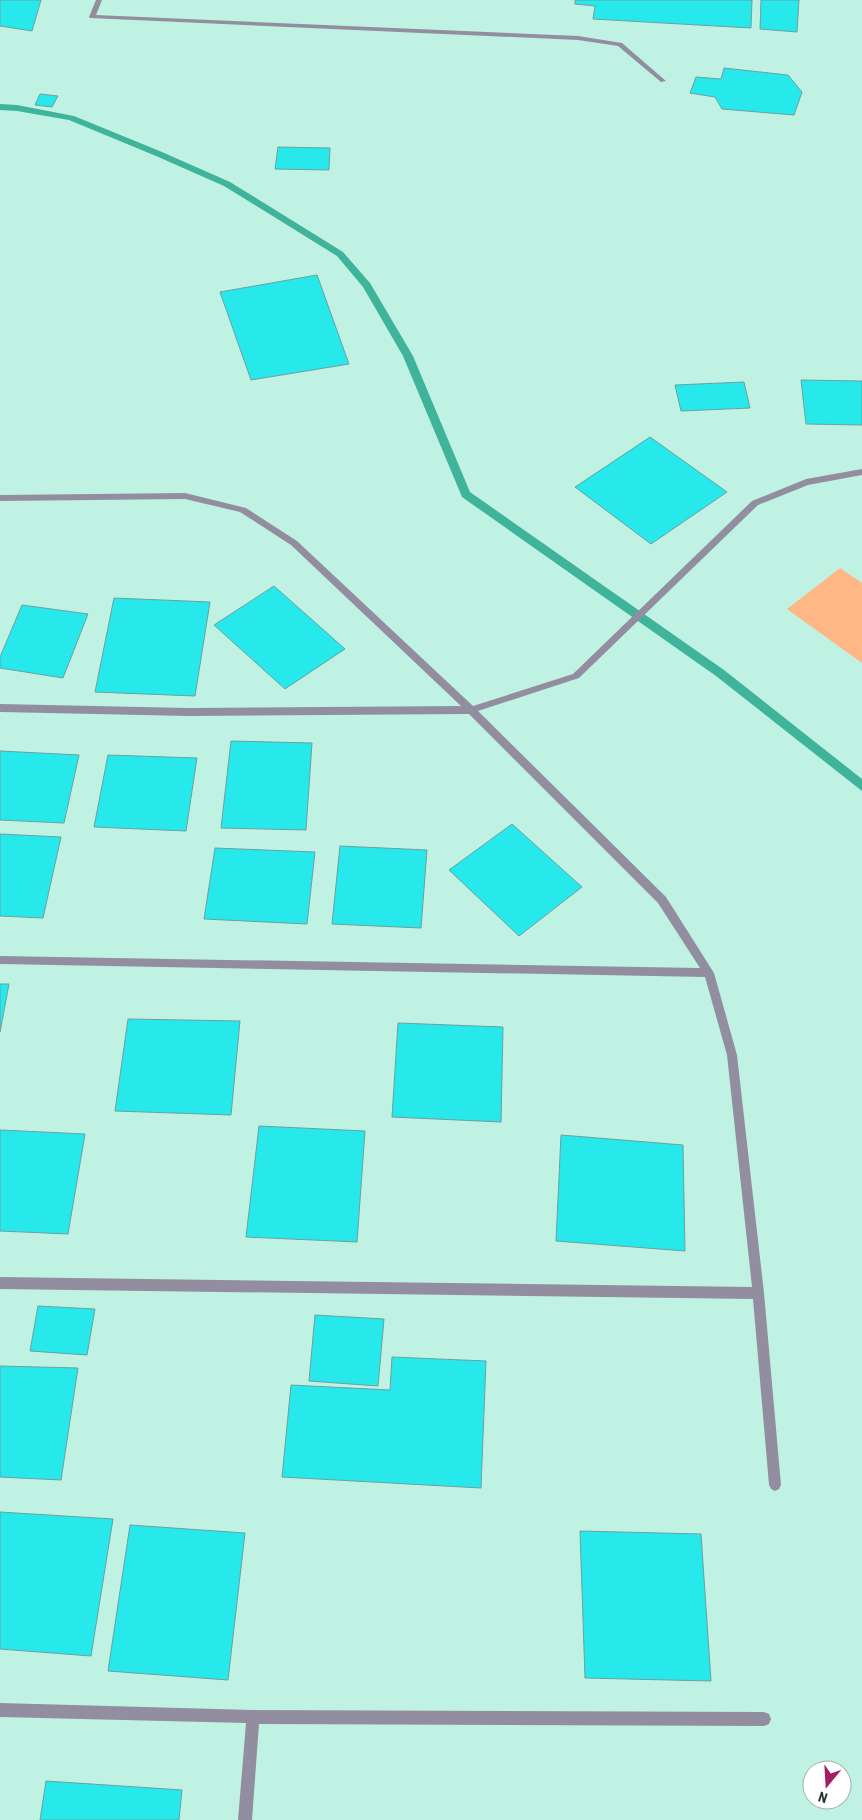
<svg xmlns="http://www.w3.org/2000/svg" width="862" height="1820" viewBox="0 0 862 1820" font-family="'Roboto Condensed',sans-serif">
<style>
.green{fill:#feb785}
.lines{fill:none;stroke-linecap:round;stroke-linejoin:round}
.stream{fill:#3fb49b;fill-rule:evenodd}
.building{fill:#27e8ea;stroke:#6ca0a0}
.street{fill:#928e9f;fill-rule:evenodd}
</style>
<rect width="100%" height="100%" fill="#c0f2e4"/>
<!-- green -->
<polygon class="green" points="840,568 862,583 862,663 787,609"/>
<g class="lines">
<!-- stream -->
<polygon class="stream" points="0,104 17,105 74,116 162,152 230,182 343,252 370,283 413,356 470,492 724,670 862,779 862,791 716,676 462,497 403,356 363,287 337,256 224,186 156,156 69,120 17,111 0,110"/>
</g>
<!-- building -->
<g class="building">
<polygon points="0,0 41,0 32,31 0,26"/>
<polygon points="575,0 752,0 751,28 593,19 595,6 575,4"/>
<polygon points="761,0 799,0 797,32 760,29"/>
<polygon points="724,68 788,75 802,92 794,115 722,109 715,97 690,93 696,77 721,79"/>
<polygon points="40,94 58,96 52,107 35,105"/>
<polygon points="278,147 330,148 329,170 275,169"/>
<polygon points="317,275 349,364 251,380 220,292"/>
<polygon points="801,380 862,381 862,425 806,424"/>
<polygon points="744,382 750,408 681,411 675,385"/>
<polygon points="650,437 727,492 651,544 575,487"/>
<polygon points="274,586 345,649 285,689 214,625"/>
<polygon points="114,598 210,602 195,696 95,692"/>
<polygon points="22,605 88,614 63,678 0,668 0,657"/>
<polygon points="231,741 312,743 306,830 221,828"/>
<polygon points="0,751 79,755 64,823 0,820"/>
<polygon points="108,755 197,758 186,831 94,827"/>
<polygon points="512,824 582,887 519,936 449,870"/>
<polygon points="0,834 61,837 43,918 0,916"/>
<polygon points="340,846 427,850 421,928 332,924"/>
<polygon points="215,848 315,852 307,924 204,919"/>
<polygon points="0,984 9,984 0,1032"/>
<polygon points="128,1019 240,1021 231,1115 115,1111"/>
<polygon points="398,1023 503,1027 501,1122 392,1117"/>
<polygon points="259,1126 365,1131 357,1242 246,1237"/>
<polygon points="0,1130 85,1134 68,1234 0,1231"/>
<polygon points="561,1135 683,1145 685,1251 556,1241"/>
<polygon points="38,1306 95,1309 87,1355 30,1351"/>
<polygon points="315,1315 384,1319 378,1386 309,1381"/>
<polygon points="392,1357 486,1361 481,1488 282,1477 291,1385 390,1390"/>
<polygon points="0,1366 78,1368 61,1480 0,1477"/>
<polygon points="0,1512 113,1519 91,1656 0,1649"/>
<polygon points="130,1525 245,1533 228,1680 108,1671"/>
<polygon points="580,1531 701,1534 711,1681 585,1678"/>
<polygon points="46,1781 182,1790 179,1820 40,1820"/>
</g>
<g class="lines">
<!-- street -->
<g class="street">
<polygon points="96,0 102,0 96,15 578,36 622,43 666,81 661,82 618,46 578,40 90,18 89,17"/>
<polygon points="862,469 862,475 808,485 758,505 579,678 478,711 666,897 714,973 737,1055 764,1293 781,1485 779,1489 775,1491 771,1489 769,1485 753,1299 0,1289 0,1277 752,1287 727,1055 705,977 0,964 0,956 700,968 658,903 469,714 189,716 0,712 0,704 189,708 461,706 291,545 240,512 185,499 0,501 0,495 185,493 246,508 297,541 473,706 573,674 752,501 806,479"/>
<polygon points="0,1703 253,1710 764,1712 769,1714 771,1719 769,1724 764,1726 259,1724 252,1820 238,1820 246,1723 0,1717"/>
</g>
</g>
<!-- north arrow -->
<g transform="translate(827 1785) rotate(198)"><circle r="24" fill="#ffffff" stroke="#a7afad"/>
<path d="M0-4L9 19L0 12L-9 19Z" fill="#a61c63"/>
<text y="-8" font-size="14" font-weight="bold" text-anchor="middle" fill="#223631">N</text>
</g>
</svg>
